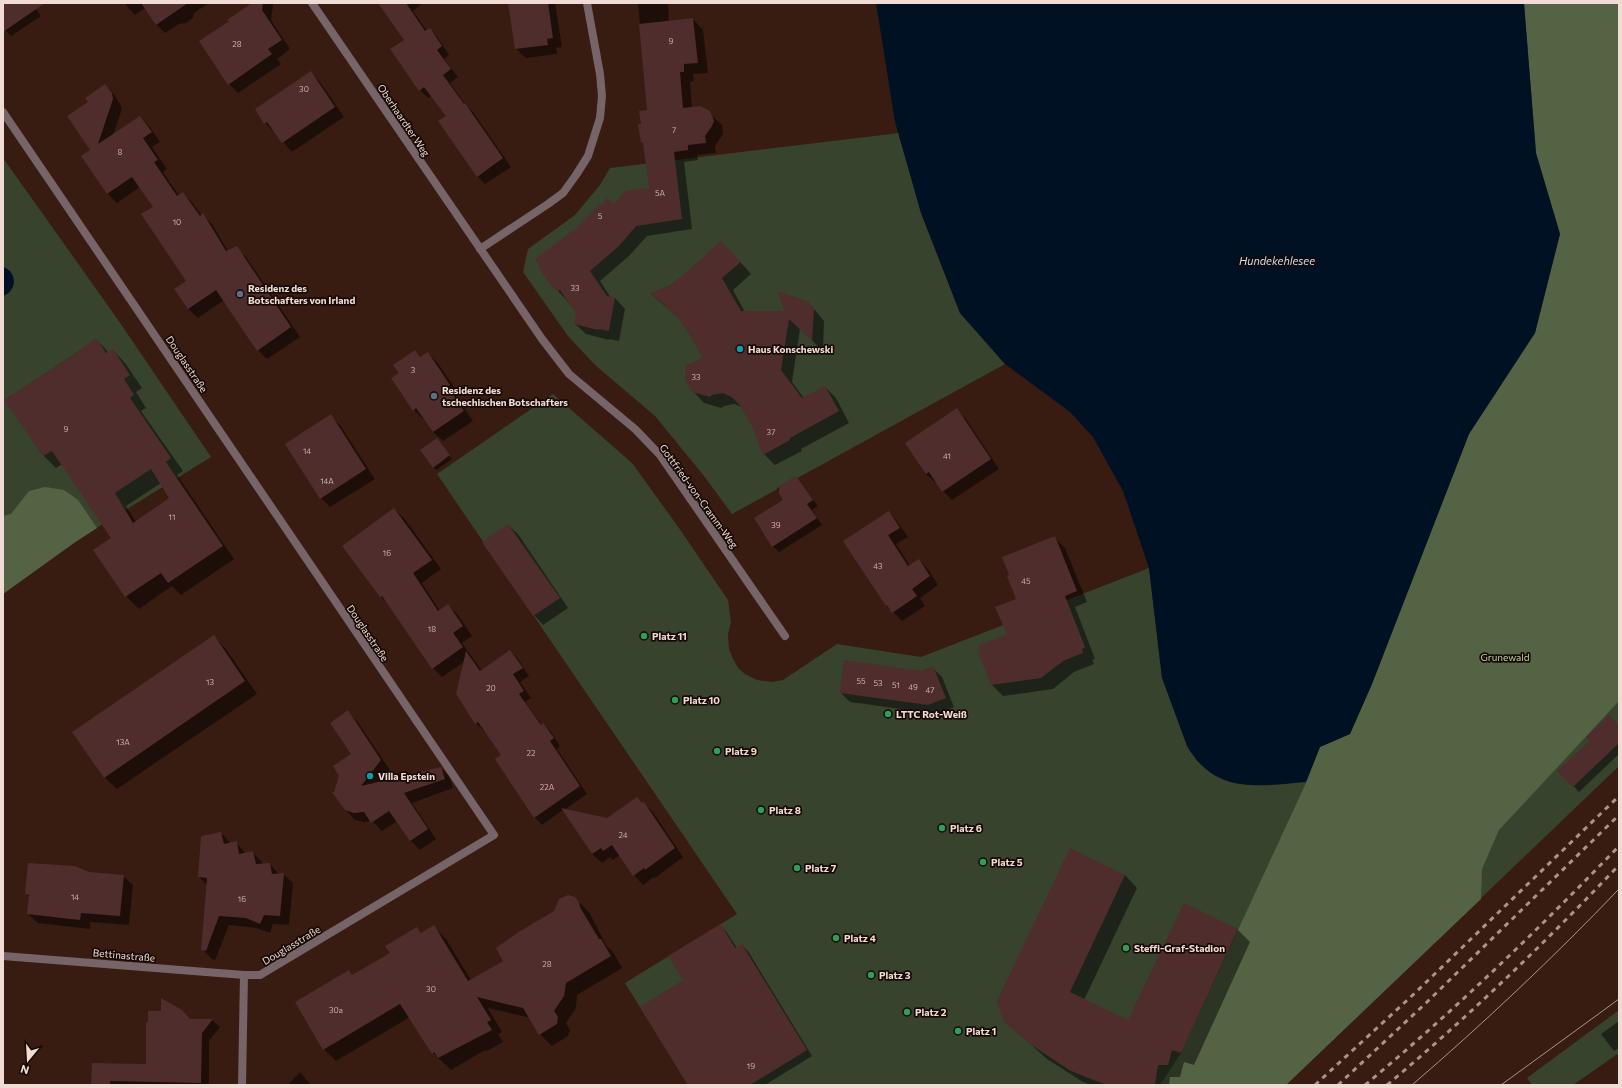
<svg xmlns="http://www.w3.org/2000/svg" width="1622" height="1088" viewBox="0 0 1622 1088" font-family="Commissioner,sans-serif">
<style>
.green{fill:#38432d}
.forest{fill:#546344}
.water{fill:#001123}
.shadow{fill:#0007;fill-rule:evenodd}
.building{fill:#4e2d2c;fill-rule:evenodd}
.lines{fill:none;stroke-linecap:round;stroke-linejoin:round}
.minor{stroke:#766468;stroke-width:8}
.tram{stroke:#aa938b;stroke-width:1}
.rail{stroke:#aa938b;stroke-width:3;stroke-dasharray:5 5;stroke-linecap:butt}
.service-dot{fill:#5c6f8a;stroke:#170a06;stroke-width:1.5}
.culture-dot{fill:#0f9aa8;stroke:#170a06;stroke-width:1.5}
.leisure-dot{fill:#2e9e5b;stroke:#170a06;stroke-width:1.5}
.labels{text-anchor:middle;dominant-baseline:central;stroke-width:3.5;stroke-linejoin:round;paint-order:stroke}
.number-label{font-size:8px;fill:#c8b0ab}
.street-label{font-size:10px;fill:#f0dcd5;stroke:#170a06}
.poi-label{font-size:10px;font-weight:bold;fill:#f0dcd5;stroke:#170a06;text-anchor:start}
.park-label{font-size:10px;fill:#bbd69f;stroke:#170a06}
.water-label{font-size:11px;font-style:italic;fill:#c1e0f9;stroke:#170a06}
</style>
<rect width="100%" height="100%" fill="#381c11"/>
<!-- green -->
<g class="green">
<polygon points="1524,3 1619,3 1619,766 1286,1085 688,1085 625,983 737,914 437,474 553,394 632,463 679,528 728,600 731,622 728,634 729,649 733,659 738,668 745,674 757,680 764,681 772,682 783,680 837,644 921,657 1149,568 1162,678 1535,333"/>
<polygon points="899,133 921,213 960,313 1005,364 732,514 704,476 655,416 595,365 568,336 523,272 528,249 575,215 600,185 610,168"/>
<polygon points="3,158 116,317 211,457 74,542 3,594"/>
<polygon points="1619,1010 1619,1053 1573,1085 1532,1085 1527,1078"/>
</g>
<!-- forest -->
<g class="forest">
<polygon points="1524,3 1619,3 1619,701 1499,830 1482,869 1481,899 1286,1085 1160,1085 1181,1053 1306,783 1320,747 1350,734 1372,684 1469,434 1535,333 1560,234 1536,153"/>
<polygon points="45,487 64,490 78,500 97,528 74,543 3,594 3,516 11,514 29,491"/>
</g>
<!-- water -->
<g class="water">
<path d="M 876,3 L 1524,3 L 1536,153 L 1560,234 L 1535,333 L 1469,434 L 1372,684 L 1350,734 L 1320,747 L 1306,782 C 1259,786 1215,795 1187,746 L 1162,678 L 1149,568 L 1123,491 L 1093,437 L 1070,412 L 1005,364 L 960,313 L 921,213 L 895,122 Z"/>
<path d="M 3,267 C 18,272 17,291 3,296 Z"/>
</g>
<!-- shadow -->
<g class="shadow">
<polygon points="3,3 32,3 41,16 11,36 3,28"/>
<polygon points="124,3 209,3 194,13 193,18 186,23 179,24 165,33 156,24 145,8 135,15"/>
<polygon points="254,3 272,3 273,5 271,20 290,49 277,59 281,64 238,93 229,84 200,41"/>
<polygon points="380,3 423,3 413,11 427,31 430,30 438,38 449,55 444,59 458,77 450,83 465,104 473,112 511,167 485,184 477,176 447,116 432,96 428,98 420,90 392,49 405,40"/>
<polygon points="509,3 555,3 562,47 556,48 557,54 526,58 516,49"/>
<polygon points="638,3 668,3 669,22 693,19 703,30 708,73 693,74 694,81 690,82 692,108 711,115 722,125 723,134 715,146 716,153 697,155 698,160 684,162 692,229 647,236 629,256 600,281 611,298 615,298 625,309 619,341 609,339 609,340 586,334 575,324 577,314 568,302 558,291 575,230 602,206 614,205 650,188 644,144 642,142 642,125 648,111"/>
<polygon points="311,72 320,82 344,117 292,152 283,142 276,132 274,132 265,123"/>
<polygon points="105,85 114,94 120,104 122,109 113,135 140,117 149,126 160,142 152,147 167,169 163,172 179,196 183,193 192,202 202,216 203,215 212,224 228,251 236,248 246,257 300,337 267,359 258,350 224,300 198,318 188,309 187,281 155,207 140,187 117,203 108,194 83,156 91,150 89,102"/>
<polygon points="733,254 751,274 733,290 745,312 786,312 808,302 824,321 823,351 800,329 792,382 804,398 825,387 836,398 849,423 801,449 802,451 775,465 764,454 752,423 743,408 735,404 724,406 721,408 704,403 693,391 704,359 694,341 680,319 651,294 667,287"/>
<path d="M 96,339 L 109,353 L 113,350 L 125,363 L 142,388 L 136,392 L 146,408 L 141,411 L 183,471 L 177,475 L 234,559 L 181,595 L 172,586 L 139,609 L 126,596 L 112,538 L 62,464 L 56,468 L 44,456 L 5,400 L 72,356 ZM 161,483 L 171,499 L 136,522 L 126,506 Z"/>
<polygon points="415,351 421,358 428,353 437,362 459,394 456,396 473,421 443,441 433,432 424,419 423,419 414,410 400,373"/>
<polygon points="956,410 966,419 999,469 952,500 943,491 937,482 936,483 926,474"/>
<polygon points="331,416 340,425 375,479 330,507 321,498"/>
<polygon points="437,439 452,459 436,470 433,467"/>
<polygon points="795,477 818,506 812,510 822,525 779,552 773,546 785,501 777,488"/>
<polygon points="394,509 404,518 441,569 422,583 440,611 448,605 458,615 472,636 462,643 482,671 510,651 518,659 529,676 520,682 531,698 525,702 542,725 543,724 551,732 560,746 557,749 587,794 564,810 607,819 643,803 653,812 683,857 655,878 654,877 643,885 634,875 620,855 613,860 610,857 602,863 592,854 563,810 542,825 534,817 503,755 485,730 484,731 476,723 457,694 464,662 442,677 433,668 390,606 381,597"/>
<polygon points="889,512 897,521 908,537 896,544 910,566 919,560 928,569 938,585 920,598 925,606 902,621 886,605"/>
<polygon points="508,525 518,534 568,608 543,625 534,615 483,542"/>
<polygon points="1054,537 1065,548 1087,602 1075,607 1095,659 1092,660 1094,664 1074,672 1053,689 1003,696 992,685 1009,635 1017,599"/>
<polygon points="214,637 226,649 257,694 117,789 104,777"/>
<polygon points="932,667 942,677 954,707 938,714 850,702 841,693 922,672"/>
<polygon points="347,711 357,721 390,770 380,782 441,768 450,778 453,788 412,803 436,839 420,850 411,841 397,821 382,831 372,821 364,822 355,820 346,810 352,755"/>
<polygon points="1619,726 1619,754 1579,792 1559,771"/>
<polygon points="221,833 231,844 236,842 246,854 253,853 262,862 263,864 270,864 279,874 283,874 293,883 289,925 273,924 270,933 256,928 229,925 215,960 212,959 202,949 207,885 199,877"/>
<polygon points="89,873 123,876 133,885 129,925 90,922 90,929 38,923 28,914 30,898 26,894"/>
<polygon points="1125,875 1137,888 1084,1000 1129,1021 1238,930 1250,942 1194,1065 1184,1062 1180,1077 1170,1077 1169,1085 1091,1085 1083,1082 1047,1059 1004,1020"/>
<polygon points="576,900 589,912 606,945 613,952 622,968 577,995 576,1008 566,1023 570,1030 568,1036 552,1046 540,1034 531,1018 488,1008 502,1032 498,1034 503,1042 487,1051 485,1050 451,1070 433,1053 410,1017 336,1061 324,1049 349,971 353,976 391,953 417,928 423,934 434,927 446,939 471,980 504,961"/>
<polygon points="720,926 726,931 737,948 742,945 748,951 812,1056 765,1085 689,1085 684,980"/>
<polygon points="190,1020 212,1020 220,1027 209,1041 209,1085 92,1085 147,1065"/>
<polygon points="1619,1021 1619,1048 1614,1051 1601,1034"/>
<polygon points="300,1072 311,1085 288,1085"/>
</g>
<!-- building -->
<g class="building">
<polygon points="3,3 45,3 3,32"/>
<polygon points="141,3 188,3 156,25"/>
<polygon points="252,3 263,3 262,10 282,40 268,49 272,54 228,85 199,41 229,21 227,20"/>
<polygon points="378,3 406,3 425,31 430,28 442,46 437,50 451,69 443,75 464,104 465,103 503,158 477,177 438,121 446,116 424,87 419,91 390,49 404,40"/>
<polygon points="508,3 548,3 553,38 547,39 548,45 515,49"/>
<polygon points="693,18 698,63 684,64 684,72 680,72 683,108 700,106 710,111 714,121 712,126 705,136 706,143 688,145 688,150 674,152 682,219 636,226 619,246 590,271 607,296 615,297 609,331 599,329 598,330 574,324 576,314 560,290 557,292 550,284 539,268 540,267 535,259 575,229 600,204 602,205 607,198 614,204 625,191 649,188 643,143 641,142 638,124 641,124 639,111 647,110 639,24"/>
<polygon points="311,71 335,107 282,143 267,122 264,124 255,109"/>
<polygon points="105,84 112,93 113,99 98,144 140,116 152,132 143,138 158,160 154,162 177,196 183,192 200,216 203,213 226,251 237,246 291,327 257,351 216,290 188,309 174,289 186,281 141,214 153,207 132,177 107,194 81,156 90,150 67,116 88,102 85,98"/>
<polygon points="721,241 741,262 722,278 741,311 784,311 778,291 808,301 814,309 812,341 789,319 781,370 802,398 825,386 839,411 790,438 790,440 763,455 751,424 740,406 733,398 723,393 712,395 710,397 692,392 685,379 685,366 702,358 694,341 680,320 662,303 650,293 667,287 682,276"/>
<path d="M 96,338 L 106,353 L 113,349 L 130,375 L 124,379 L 134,395 L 130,398 L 171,458 L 166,462 L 223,546 L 168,583 L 161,573 L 125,597 L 93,550 L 111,538 L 52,451 L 43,456 L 4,400 L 72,356 ZM 151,469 L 169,498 L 133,523 L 115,493 Z"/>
<polygon points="415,350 420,357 428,352 450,385 448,387 464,411 433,432 416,408 413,411 391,378 399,373 393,365"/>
<polygon points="957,408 991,459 942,492 929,472 926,474 905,443"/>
<polygon points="331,414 366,469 320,499 285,444"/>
<polygon points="437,438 450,455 433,468 420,450"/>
<polygon points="796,476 813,500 807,504 817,518 772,547 754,518 783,500 779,493 779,486"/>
<polygon points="394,508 432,560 413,573 438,611 448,604 463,626 453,633 463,647 432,669 382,596 380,597 342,546"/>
<polygon points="889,511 900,528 888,535 908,566 919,559 930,576 912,589 917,596 892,613 887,605 886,606 843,541"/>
<polygon points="508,524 560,598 533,616 482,542"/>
<polygon points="1055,536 1077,591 1065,596 1085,647 1082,649 1083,653 1063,661 1041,678 991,685 978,652 980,651 978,646 1007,634 995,607 1016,599 1007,576 1009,575 1002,557"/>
<polygon points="214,635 245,681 104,778 72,732"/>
<polygon points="510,650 523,668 513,674 524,691 519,694 541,725 543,723 554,738 550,741 580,786 534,818 495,759 501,755 478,722 475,724 456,694 466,651 480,671"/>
<polygon points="844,660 922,671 933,666 946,698 928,705 840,693"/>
<polygon points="348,710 381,760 361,786 441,767 445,779 404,793 428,829 410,841 389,811 371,823 364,812 354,813 345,810 332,792 334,792 339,776 333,766 351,754 330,723"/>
<polygon points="1609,715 1619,725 1619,743 1573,787 1557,771 1590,741 1586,737"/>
<polygon points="637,797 642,803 644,802 675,848 645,870 644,868 633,876 612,845 603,851 601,848 592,854 561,808 607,818"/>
<polygon points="221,832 224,844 237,841 239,854 253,851 256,864 270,863 272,874 284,873 280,916 264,915 260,924 246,918 219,916 206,951 201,950 207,878 198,877 201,836"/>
<polygon points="1070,848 1125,875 1070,992 1128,1020 1184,903 1238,929 1181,1053 1172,1050 1168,1065 1158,1065 1155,1085 1107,1085 1088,1078 1069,1070 1033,1046 1003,1021 997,1001"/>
<polygon points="28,863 75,866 89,872 124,875 120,916 81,913 80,920 27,914 29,895 25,894"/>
<polygon points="568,895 575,897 578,901 581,909 599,939 601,939 611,956 566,983 564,996 554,1011 558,1017 557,1024 539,1035 523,1008 477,997 491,1020 487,1022 492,1030 438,1058 434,1052 432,1054 400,1004 323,1050 295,1002 349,970 352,975 390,953 385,946 417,927 421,933 434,925 468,981 503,961 496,948 517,933 554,911 559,899"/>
<polygon points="721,924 735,948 742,944 807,1050 750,1085 688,1085 640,1007 683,980 668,956"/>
<polygon points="161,998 182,1010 190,1019 213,1019 202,1033 201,1083 110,1081 110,1085 91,1085 92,1063 146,1064 146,1022 148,1022 148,1011 161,1011"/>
</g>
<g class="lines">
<!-- minor -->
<g class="minor">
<polyline points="312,3 542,339 569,374 635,429 660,455 785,636"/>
<polyline points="3,112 494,835 260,975 244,975 242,1085"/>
<polyline points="480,249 548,204 563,193 576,175 588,156 600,118 602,96 600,74 587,3"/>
<polyline points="3,956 244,975"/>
</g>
<!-- tram -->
<g class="tram">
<path d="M 1412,1085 C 1484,1023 1553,958 1619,889"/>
<polyline points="1501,1085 1619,999"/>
</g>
<!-- rail -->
<g class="rail">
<polyline points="1315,1085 1415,993 1619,796"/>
<polyline points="1338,1085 1427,1002 1619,815"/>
<path d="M 1365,1085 C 1455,1010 1538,930 1619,846"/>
<path d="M 1387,1085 C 1468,1017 1545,943 1619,865"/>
</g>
</g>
<!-- markers -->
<g class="service-dot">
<circle cx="240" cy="294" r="4"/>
<circle cx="434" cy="396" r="4"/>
</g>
<g class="culture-dot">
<circle cx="740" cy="349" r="4"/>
<circle cx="370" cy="776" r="4"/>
</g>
<g class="leisure-dot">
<circle cx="644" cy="636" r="4"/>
<circle cx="675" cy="700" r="4"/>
<circle cx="888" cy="714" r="4"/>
<circle cx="717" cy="751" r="4"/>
<circle cx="761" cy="810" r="4"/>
<circle cx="942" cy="828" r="4"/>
<circle cx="983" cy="862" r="4"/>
<circle cx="797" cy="868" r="4"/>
<circle cx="836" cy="938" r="4"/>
<circle cx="1126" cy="948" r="4"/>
<circle cx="871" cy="975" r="4"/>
<circle cx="907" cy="1012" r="4"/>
<circle cx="958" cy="1031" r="4"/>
</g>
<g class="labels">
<!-- number labels -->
<g class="number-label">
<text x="671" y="41">9</text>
<text x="237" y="44">28</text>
<text x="304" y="89">30</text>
<text x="674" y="130">7</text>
<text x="120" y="152">8</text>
<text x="660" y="193">5A</text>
<text x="600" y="216">5</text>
<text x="177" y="222">10</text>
<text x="575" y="288">33</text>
<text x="413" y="370">3</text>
<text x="696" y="377">33</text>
<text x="66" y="429">9</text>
<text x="771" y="432">37</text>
<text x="307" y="451">14</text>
<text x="947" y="456">41</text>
<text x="327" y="481">14A</text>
<text x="172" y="517">11</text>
<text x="776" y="525">39</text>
<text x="387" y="553">16</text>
<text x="878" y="566">43</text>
<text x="1026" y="581">45</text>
<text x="432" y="629">18</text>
<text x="861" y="681">55</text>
<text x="210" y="682">13</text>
<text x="878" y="683">53</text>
<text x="896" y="685">51</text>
<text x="913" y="687">49</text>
<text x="491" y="688">20</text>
<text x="930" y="690">47</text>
<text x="123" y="742">13A</text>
<text x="531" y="753">22</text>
<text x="547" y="787">22A</text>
<text x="623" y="835">24</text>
<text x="75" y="897">14</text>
<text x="242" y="899">16</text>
<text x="547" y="964">28</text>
<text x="431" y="989">30</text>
<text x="336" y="1010">30a</text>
<text x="751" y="1066">19</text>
</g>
<!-- street labels -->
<g class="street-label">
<text transform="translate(404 120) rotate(56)">Oberhaardter Weg</text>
<text transform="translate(187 364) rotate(56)">Douglasstraße</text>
<text transform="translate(699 496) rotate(54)">Gottfried-von-Cramm-Weg</text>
<text transform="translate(368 633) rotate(56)">Douglasstraße</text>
<text transform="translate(291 945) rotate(-31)">Douglasstraße</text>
<text transform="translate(124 955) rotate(5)">Bettinastraße</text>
</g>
<!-- poi labels -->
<g class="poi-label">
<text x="248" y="288">Residenz des<tspan x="248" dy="12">Botschafters von Irland</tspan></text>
<text x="748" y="349">Haus Konschewski</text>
<text x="442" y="390">Residenz des<tspan x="442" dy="12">tschechischen Botschafters</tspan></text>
<text x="652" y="636">Platz 11</text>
<text x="683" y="700">Platz 10</text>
<text x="896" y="714">LTTC Rot-Weiß</text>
<text x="725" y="751">Platz 9</text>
<text x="378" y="776">Villa Epstein</text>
<text x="769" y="810">Platz 8</text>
<text x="950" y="828">Platz 6</text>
<text x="991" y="862">Platz 5</text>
<text x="805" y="868">Platz 7</text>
<text x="844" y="938">Platz 4</text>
<text x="1134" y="948">Steffi-Graf-Stadion</text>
<text x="879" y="975">Platz 3</text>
<text x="915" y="1012">Platz 2</text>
<text x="966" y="1031">Platz 1</text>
</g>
<!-- park labels -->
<g class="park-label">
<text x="1505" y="657">Grunewald</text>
</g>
<!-- water labels -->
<g class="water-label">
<text x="1277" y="260">Hundekehlesee</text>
</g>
</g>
<!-- border -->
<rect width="1622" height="1088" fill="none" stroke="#f0dcd5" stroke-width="8"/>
<!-- north arrow -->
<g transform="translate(28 1060) rotate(198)" stroke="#170a06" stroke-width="3" paint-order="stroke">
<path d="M0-3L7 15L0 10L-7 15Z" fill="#f0dcd5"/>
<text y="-6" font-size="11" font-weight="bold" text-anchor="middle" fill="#f0dcd5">N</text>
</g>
</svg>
